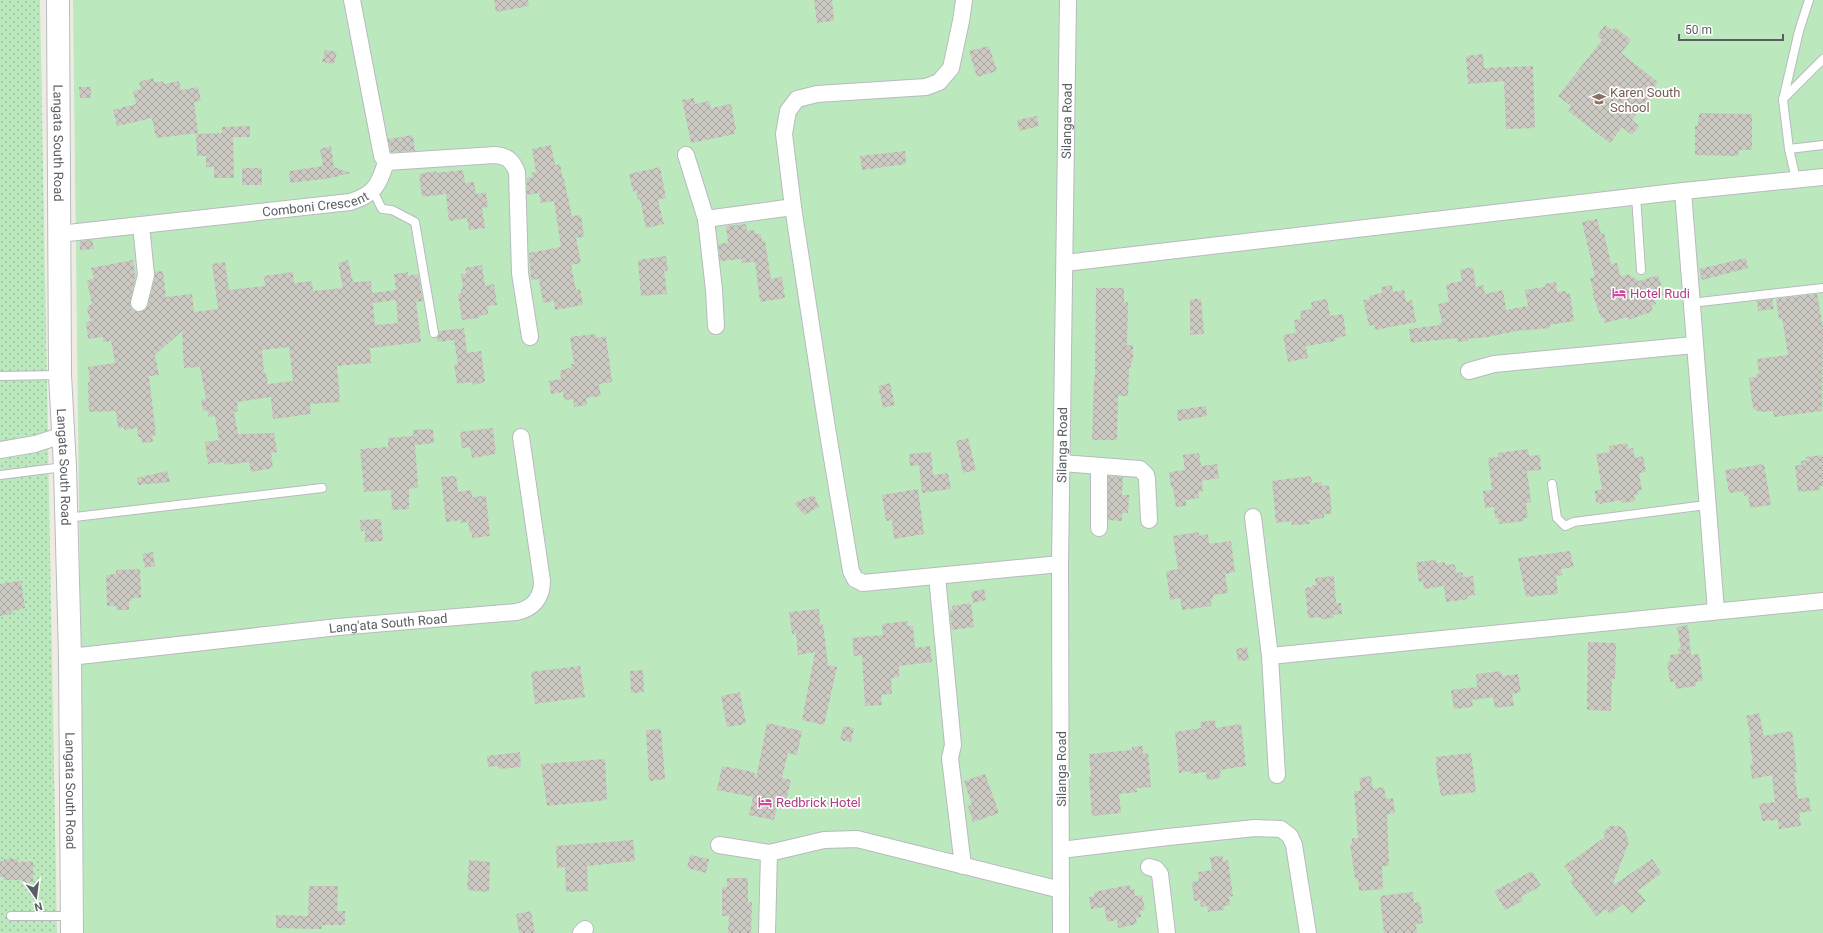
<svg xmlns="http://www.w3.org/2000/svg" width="1823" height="933" viewBox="0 0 1823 933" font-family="Roboto,sans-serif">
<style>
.grass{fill:url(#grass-dots)}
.garden{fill:#bce8be}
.building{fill:url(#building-cross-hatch);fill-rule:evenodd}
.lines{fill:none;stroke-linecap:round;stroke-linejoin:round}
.lane-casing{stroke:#b7babf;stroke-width:10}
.street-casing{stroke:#b7babf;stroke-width:18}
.secondary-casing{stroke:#b7bbc1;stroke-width:24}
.lane{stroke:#fff;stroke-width:8}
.street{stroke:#fff;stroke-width:16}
.secondary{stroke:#fff;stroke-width:22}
.labels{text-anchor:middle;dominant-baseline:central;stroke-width:3.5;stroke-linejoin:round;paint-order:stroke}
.education-label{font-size:13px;fill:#785e54;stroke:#fff;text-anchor:start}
.street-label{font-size:13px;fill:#5a5e64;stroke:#fff}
.hotel-label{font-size:13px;fill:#b23c85;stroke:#fff;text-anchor:start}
</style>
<defs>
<pattern id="grass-dots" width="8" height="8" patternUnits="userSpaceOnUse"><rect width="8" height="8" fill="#bce8be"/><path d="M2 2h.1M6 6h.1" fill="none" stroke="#9cbf9e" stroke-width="1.8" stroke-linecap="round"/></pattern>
<pattern id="building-cross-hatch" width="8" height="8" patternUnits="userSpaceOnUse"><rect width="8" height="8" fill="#cbc9c1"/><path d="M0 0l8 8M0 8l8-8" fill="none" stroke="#a8a6a0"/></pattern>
</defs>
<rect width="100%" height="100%" fill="#eeece2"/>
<!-- grass -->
<polygon class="grass" points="0,0 40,0 57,933 0,933"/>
<!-- garden -->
<polygon class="garden" points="73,0 1823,0 1823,933 84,933"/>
<!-- building -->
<g class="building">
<polygon points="494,0 528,0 529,6 496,12"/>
<polygon points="814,0 832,0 834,21 817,23"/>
<polygon points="1605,25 1612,30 1615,27 1631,40 1621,53 1658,82 1654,87 1656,89 1632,120 1639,126 1632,135 1622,127 1610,143 1568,111 1571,106 1558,96 1602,40 1597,36"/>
<polygon points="989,46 997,71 977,77 969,51"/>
<polygon points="325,50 337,52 334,64 322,62"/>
<polygon points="1483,54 1484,68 1533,66 1535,128 1506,129 1504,81 1468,84 1466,56"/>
<polygon points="153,78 155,83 163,81 164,84 179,81 181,90 198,87 201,101 194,102 198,133 156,138 152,118 117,126 113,110 136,104 133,91 141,89 139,82"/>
<polygon points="79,87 91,87 91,98 80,98"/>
<polygon points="694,98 695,104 709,101 711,108 731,104 736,129 734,130 735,134 691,143 682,100"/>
<polygon points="1699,113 1752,114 1752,150 1739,150 1738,156 1695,155 1695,125 1698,126"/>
<polygon points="1037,116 1039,126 1019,131 1017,120"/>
<polygon points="250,126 250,137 233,137 234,178 214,178 214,167 206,167 206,156 197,156 196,134 222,133 222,127"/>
<polygon points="413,135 415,151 391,152 388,139"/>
<polygon points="551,145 555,165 560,164 563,179 564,179 572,216 581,215 584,237 576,238 581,263 571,265 576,290 580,289 583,305 555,310 554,301 543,303 539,279 531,280 529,253 561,247 554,201 541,203 539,193 527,195 527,178 532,177 531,173 536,172 532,149"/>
<polygon points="331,146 334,167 351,173 331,178 290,183 289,171 323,166 320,149"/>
<polygon points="905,151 906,164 862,170 860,156"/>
<polygon points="660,167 666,198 658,200 664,224 646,228 640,199 638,200 636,191 633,192 629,174"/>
<rect x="242" y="168" width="20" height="17"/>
<polygon points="463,170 465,183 474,182 476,194 486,192 488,207 482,208 485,228 469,230 467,218 449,221 446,194 422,197 419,174 436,171 436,173"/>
<polygon points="1597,219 1601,234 1604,233 1611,264 1617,263 1621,277 1628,274 1639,281 1658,275 1664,295 1654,298 1656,304 1651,306 1653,311 1629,320 1628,317 1605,323 1603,317 1601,318 1592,293 1594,293 1590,278 1595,277 1582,222"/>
<polygon points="746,224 747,231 754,230 755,234 761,234 762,242 765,241 771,279 782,277 785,298 760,302 755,262 742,263 741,259 720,261 718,244 728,243 726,226"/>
<polygon points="92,240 94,249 80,250 80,241"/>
<polygon points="666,256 668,271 664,271 667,294 641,296 638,260"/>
<polygon points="1746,258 1748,268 1702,280 1699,269"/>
<path d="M 133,260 L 135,274 L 136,274 L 130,305 L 132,310 L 137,312 L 142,312 L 148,306 L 155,272 L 163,271 L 166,297 L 192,294 L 194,312 L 218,309 L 212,264 L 225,262 L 229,290 L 265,286 L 264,276 L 293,272 L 294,283 L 312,281 L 313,291 L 343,288 L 338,263 L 348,260 L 353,282 L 371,281 L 372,293 L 396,290 L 394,274 L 408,272 L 408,276 L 418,274 L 423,301 L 416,302 L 421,342 L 370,348 L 371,363 L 337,366 L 340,402 L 310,404 L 311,414 L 273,419 L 271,397 L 237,402 L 238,411 L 234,412 L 238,434 L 274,433 L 277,452 L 271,453 L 273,468 L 251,472 L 249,462 L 225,465 L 224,462 L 208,464 L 205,442 L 219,440 L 215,416 L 209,417 L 207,410 L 203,411 L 201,400 L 206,399 L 200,367 L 184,368 L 182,331 L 155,355 L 159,375 L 149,376 L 156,435 L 152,436 L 153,442 L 142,443 L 141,437 L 138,437 L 137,428 L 124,430 L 124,427 L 118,428 L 116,411 L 89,412 L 88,382 L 90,382 L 88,367 L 115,363 L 111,341 L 103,342 L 103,337 L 88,339 L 86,322 L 91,321 L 87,310 L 89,305 L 92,304 L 87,281 L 94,278 L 91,268 ZM 396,300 L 398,323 L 375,325 L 373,303 ZM 289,347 L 293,381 L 268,384 L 266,373 L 264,373 L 262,350 Z"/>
<polygon points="482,265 485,286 494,284 497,305 487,306 488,314 479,316 479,318 462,320 458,294 461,293 461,289 463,288 461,274 466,274 465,268"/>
<polygon points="1473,267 1476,287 1483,285 1485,294 1503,290 1506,310 1528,306 1525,290 1545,287 1545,284 1556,282 1557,292 1566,291 1566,294 1570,293 1574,321 1550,325 1550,328 1516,331 1488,337 1467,339 1468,341 1457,342 1457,338 1411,343 1409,329 1440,325 1439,323 1442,323 1438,304 1449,302 1446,284 1462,281 1460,270"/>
<polygon points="1392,285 1393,292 1404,290 1406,302 1412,300 1416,322 1376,330 1374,325 1369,326 1363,300 1370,299 1369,296 1382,293 1381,287"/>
<polygon points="1096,288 1124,288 1124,302 1128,302 1127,345 1133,345 1133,362 1131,362 1131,368 1129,368 1128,396 1118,396 1117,440 1092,440 1094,378 1095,378"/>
<polygon points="1817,294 1823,328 1822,411 1774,417 1773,411 1760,412 1753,409 1749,378 1756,377 1756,374 1759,374 1757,359 1788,355 1782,318 1779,319 1776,299"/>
<polygon points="1190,299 1201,299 1204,334 1190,335"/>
<polygon points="1327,299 1330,316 1343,314 1346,336 1335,338 1336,341 1306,346 1308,358 1288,362 1283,335 1296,333 1294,320 1301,319 1300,311 1312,309 1311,302"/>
<polygon points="1772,299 1774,309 1758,311 1757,301"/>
<polygon points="464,328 467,353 481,351 485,382 473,385 472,382 457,384 454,364 458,364 454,340 438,342 437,338 439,331"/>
<polygon points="596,334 597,338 606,336 612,382 599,384 601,396 586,398 587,405 574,407 573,399 564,400 563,392 551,394 549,381 561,379 560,370 571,368 571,364 574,364 570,337"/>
<polygon points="890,383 895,405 883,408 878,386"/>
<polygon points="1206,406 1207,416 1178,421 1177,410"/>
<polygon points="493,428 496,454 472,458 470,447 462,448 460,432"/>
<polygon points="433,429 434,443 415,445 418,487 409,489 409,509 392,510 391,490 364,492 360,449 388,447 388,438 413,436 413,430"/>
<polygon points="968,438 976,470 963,473 956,441"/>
<polygon points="1627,443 1628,449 1633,448 1635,458 1643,456 1646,472 1639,473 1642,490 1637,491 1638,495 1634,495 1635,501 1622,503 1622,500 1600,504 1599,502 1596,503 1595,491 1602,489 1596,454 1610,452 1609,446"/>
<polygon points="1528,449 1529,456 1540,455 1541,470 1527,471 1531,502 1526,503 1528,518 1524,518 1524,521 1499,524 1498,518 1495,519 1494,507 1485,508 1483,491 1492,490 1488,458 1498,457 1498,453"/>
<polygon points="931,452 933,475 948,473 951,489 922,493 919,465 910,466 909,454"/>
<polygon points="1199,453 1201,466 1217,464 1219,478 1202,481 1203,491 1198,492 1199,498 1186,500 1186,506 1176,507 1173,488 1171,488 1169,472 1185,470 1183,455"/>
<polygon points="1823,455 1823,486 1820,486 1820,490 1798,492 1795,465 1801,465 1801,461 1807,460 1806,457"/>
<polygon points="1764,464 1771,505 1750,508 1748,495 1744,496 1743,491 1729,493 1725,470"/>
<polygon points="167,471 170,482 138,485 137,478"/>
<polygon points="456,476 458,492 471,490 472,497 486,496 490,536 472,538 472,533 470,533 468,522 461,523 461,520 446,522 441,477"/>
<polygon points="1108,476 1123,477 1122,495 1129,495 1128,513 1122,513 1122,521 1108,520"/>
<polygon points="1311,476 1312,483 1322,482 1322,486 1329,485 1332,514 1324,514 1324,518 1309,520 1310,524 1292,525 1291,521 1276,523 1272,481"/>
<polygon points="918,489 924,534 894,539 892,520 886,521 882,495"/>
<polygon points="814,495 819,507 804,515 794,503"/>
<polygon points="381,519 383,541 365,542 365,531 361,531 360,520"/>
<polygon points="1199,532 1199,536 1208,534 1209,544 1231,541 1235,572 1225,574 1228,593 1213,595 1213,599 1211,600 1211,606 1182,610 1180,598 1170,600 1166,571 1178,569 1173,536"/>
<polygon points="1570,551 1574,567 1561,569 1562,575 1556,576 1558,594 1526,597 1518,558"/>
<polygon points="153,552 155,566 145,568 142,554"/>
<polygon points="1436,560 1437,563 1445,562 1445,565 1455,564 1456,573 1463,572 1463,577 1473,576 1475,595 1467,596 1468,599 1446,602 1444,586 1424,589 1423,581 1419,582 1416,562"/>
<polygon points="140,569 141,598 132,598 132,601 129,601 129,610 116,610 116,606 107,606 106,575 116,574 116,570"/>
<polygon points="1334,576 1336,603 1341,603 1342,614 1333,615 1334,618 1322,619 1321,617 1308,618 1305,588 1312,587 1312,585 1316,585 1315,578"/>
<polygon points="21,581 25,608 11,611 12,614 0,616 0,584"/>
<polygon points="984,589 986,600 973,603 971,592"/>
<polygon points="971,603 974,627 952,630 950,611 953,610 952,606"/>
<polygon points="819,609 820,624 823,624 828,665 837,667 824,725 802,720 815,652 798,655 796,634 792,634 789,612"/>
<polygon points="907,621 908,626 913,626 915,648 930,646 932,662 899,666 899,677 891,678 892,694 881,695 882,705 865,706 862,655 854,656 852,638 883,635 882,624"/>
<polygon points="1688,625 1691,655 1699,654 1703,681 1696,682 1696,686 1676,689 1675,682 1670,682 1667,662 1671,661 1670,655 1679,654 1678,649 1681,649 1677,627"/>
<polygon points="1588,642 1616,643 1615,679 1612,679 1611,711 1587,710"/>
<polygon points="1247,647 1249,660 1238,661 1236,649"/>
<polygon points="580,666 585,697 535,704 531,672"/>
<polygon points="643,670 644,692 631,693 630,671"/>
<polygon points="1501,671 1502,676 1518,674 1521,692 1512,694 1514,706 1495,708 1493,697 1472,700 1473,707 1454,709 1451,690 1477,687 1476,674"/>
<polygon points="740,692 746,724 727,727 721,696"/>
<polygon points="1759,713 1764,736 1792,731 1797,772 1794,772 1798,799 1809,797 1811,811 1799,813 1801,826 1779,829 1778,820 1762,821 1759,804 1775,802 1772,775 1752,779 1750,764 1753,763 1749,738 1751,738 1746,716"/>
<polygon points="1215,720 1216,728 1241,724 1246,766 1220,770 1221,778 1207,780 1206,772 1191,774 1190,771 1179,773 1175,732 1201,728 1200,722"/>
<polygon points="767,723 802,731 797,755 788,753 782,778 791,780 785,805 778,803 774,820 749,815 753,797 717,790 722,766 754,772 756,779"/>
<polygon points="843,726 854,728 851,742 840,740"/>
<polygon points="661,729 665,779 649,781 646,730"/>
<polygon points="1143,746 1143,754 1148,753 1151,787 1137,788 1137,792 1119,794 1121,813 1092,816 1089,777 1091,776 1089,754 1132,750 1132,747"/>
<polygon points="520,752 521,767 498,769 498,766 488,767 487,756"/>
<polygon points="1471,753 1476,792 1441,796 1438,778 1437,778 1436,757"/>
<polygon points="605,759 607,800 547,806 541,764"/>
<polygon points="985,774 999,813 973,822 968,806 972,805 964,781"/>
<polygon points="1371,776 1373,789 1384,787 1386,799 1393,798 1395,813 1387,814 1389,866 1382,866 1383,889 1359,891 1358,879 1355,879 1350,844 1352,844 1352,838 1358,838 1354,791 1361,791 1359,778"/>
<polygon points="1610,826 1619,826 1624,829 1629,842 1612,886 1652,859 1662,873 1637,891 1646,901 1632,913 1623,904 1610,914 1606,909 1596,916 1570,881 1573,878 1564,866 1605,837 1603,832"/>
<polygon points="633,840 635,861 587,866 588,891 566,892 565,867 557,868 556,846"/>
<polygon points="690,855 709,859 706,873 687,868"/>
<polygon points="1223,856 1223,861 1228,860 1233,896 1229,897 1230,905 1224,906 1224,910 1208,912 1207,906 1201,907 1200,900 1194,901 1192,882 1199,881 1198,872 1212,870 1210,857"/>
<polygon points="4,859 18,859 18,862 33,862 33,882 22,883 22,880 4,880 4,877 0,877 0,861 4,861"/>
<polygon points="469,860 490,862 489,892 467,890"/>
<polygon points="1532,871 1541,886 1521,897 1523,901 1505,910 1494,891"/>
<polygon points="727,878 748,878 748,902 752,902 751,933 728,933 729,916 722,916 722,887 727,887"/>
<polygon points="1130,885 1131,890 1134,889 1135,896 1142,895 1145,910 1140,911 1141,917 1136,918 1137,924 1118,928 1117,920 1107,922 1104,907 1091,909 1089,897 1095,896 1094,892"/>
<polygon points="309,886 338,886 337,911 345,911 345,925 322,925 322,929 276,928 276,915 308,916"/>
<polygon points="1413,892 1414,903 1420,902 1423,923 1416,924 1417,933 1384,933 1380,896"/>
<polygon points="531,911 535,933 519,933 516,914"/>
</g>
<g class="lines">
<!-- lane casing -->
<g class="lane-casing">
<g id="lane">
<polyline points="1783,99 1823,59"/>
<polyline points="1789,149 1823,145"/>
<polyline points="1796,179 1789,149 1783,100 1799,31 1809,0"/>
<polyline points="373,191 382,209 392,210 415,222 434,333"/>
<polyline points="1636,196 1641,270"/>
<polyline points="1691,303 1823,288"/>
<polyline points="0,376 59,375"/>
<polyline points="0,475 64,467"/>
<polyline points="1552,484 1557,518 1565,526 1574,522 1706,505"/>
<polyline points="66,518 322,488"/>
<polyline points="11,916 71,916"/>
</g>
</g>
<!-- street casing -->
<g class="street-casing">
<g id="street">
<polyline points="964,0 961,21 951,68 939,82 926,87 817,94 797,99 788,111 784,134 793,207 827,428 851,571 855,579 863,583 1060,564"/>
<polyline points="686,155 706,219 714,290 716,326"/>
<path d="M 386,162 L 495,155 C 507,156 512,160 517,172 L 520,273 L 530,337"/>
<polyline points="1683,191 1716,611"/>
<polyline points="706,219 793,207"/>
<path id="s1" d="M 59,234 L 350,202 C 374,195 379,185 386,162 L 382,156 L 352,0"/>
<polyline points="1065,263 1683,191 1823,177"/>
<polyline points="139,303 146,275 141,225"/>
<polyline points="1469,371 1494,364 1694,345"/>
<polyline points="0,450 35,444 63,435"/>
<polyline points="1062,463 1140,469 1146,475 1147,479 1149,520"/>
<polyline points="1253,517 1270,656 1277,775"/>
<polyline points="1099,528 1099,466"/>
<polyline points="937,576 953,745 950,758 963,866"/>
<polyline points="1270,656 1823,601"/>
<path id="s2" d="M 70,657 L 338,627 L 516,612 C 533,609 542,598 542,581 L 521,437"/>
<polyline points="719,845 769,853 824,840 857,839 1061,890"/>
<polyline points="1061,850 1168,837 1255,828 1281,829 1290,836 1294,845 1308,933"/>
<polyline points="1149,867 1156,869 1160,874 1167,933"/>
<polyline points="581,933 585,929"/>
<polyline points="767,933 769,853"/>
<path id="s3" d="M 1061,933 L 1060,564 L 1068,0"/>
</g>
</g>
<!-- secondary casing -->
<g class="secondary-casing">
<g id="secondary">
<path id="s4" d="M 58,0 L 60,375 L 65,467 L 70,657 L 72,933"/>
</g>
</g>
<!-- lane -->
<use href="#lane" class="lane"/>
<!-- street -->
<use href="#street" class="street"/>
<!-- secondary -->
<use href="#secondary" class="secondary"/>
</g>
<!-- icons -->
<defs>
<g id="school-bare" transform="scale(1.08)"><path d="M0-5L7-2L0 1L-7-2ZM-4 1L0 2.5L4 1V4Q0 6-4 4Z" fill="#8d6e63" stroke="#fff" stroke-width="2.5" paint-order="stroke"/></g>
<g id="hotel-bare" transform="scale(1.08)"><path d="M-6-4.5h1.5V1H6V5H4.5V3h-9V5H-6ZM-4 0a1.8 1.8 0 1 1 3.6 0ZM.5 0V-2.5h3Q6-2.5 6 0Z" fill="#d1479c" stroke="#fff" stroke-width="2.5" paint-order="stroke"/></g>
</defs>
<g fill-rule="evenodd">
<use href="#school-bare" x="1599" y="99"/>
<use href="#hotel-bare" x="1619" y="293"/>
<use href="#hotel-bare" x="765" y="802"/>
</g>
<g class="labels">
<!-- education labels -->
<g class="education-label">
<text x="1610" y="92">Karen South<tspan x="1610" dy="15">School</tspan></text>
</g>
<!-- street labels -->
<g class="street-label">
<text stroke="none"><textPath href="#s3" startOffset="812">Silanga Road</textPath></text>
<text stroke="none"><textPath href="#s4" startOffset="143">Langata South Road</textPath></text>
<text stroke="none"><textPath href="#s1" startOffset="258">Comboni Crescent</textPath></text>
<text stroke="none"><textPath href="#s3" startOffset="488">Silanga Road</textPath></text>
<text stroke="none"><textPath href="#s4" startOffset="467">Langata South Road</textPath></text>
<text stroke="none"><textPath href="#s2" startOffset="320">Lang'ata South Road</textPath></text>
<text transform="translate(1061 769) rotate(-90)">Silanga Road</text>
<text stroke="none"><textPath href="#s4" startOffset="791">Langata South Road</textPath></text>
</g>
<!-- hotel labels -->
<g class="hotel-label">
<text x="1630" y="293">Hotel Rudi</text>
<text x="776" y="802">Redbrick Hotel</text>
</g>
</g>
<!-- north arrow -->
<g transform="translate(36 897) rotate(166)" stroke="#ffffff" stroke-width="3" paint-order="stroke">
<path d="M0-3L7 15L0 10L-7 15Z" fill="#5a5e64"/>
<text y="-6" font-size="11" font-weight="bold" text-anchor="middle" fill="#5a5e64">N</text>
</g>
<!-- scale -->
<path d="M1679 34v6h104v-6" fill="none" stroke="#5a5e64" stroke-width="2"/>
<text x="1685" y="34" font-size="12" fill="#5a5e64" stroke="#ffffff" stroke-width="3" paint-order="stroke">50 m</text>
</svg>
